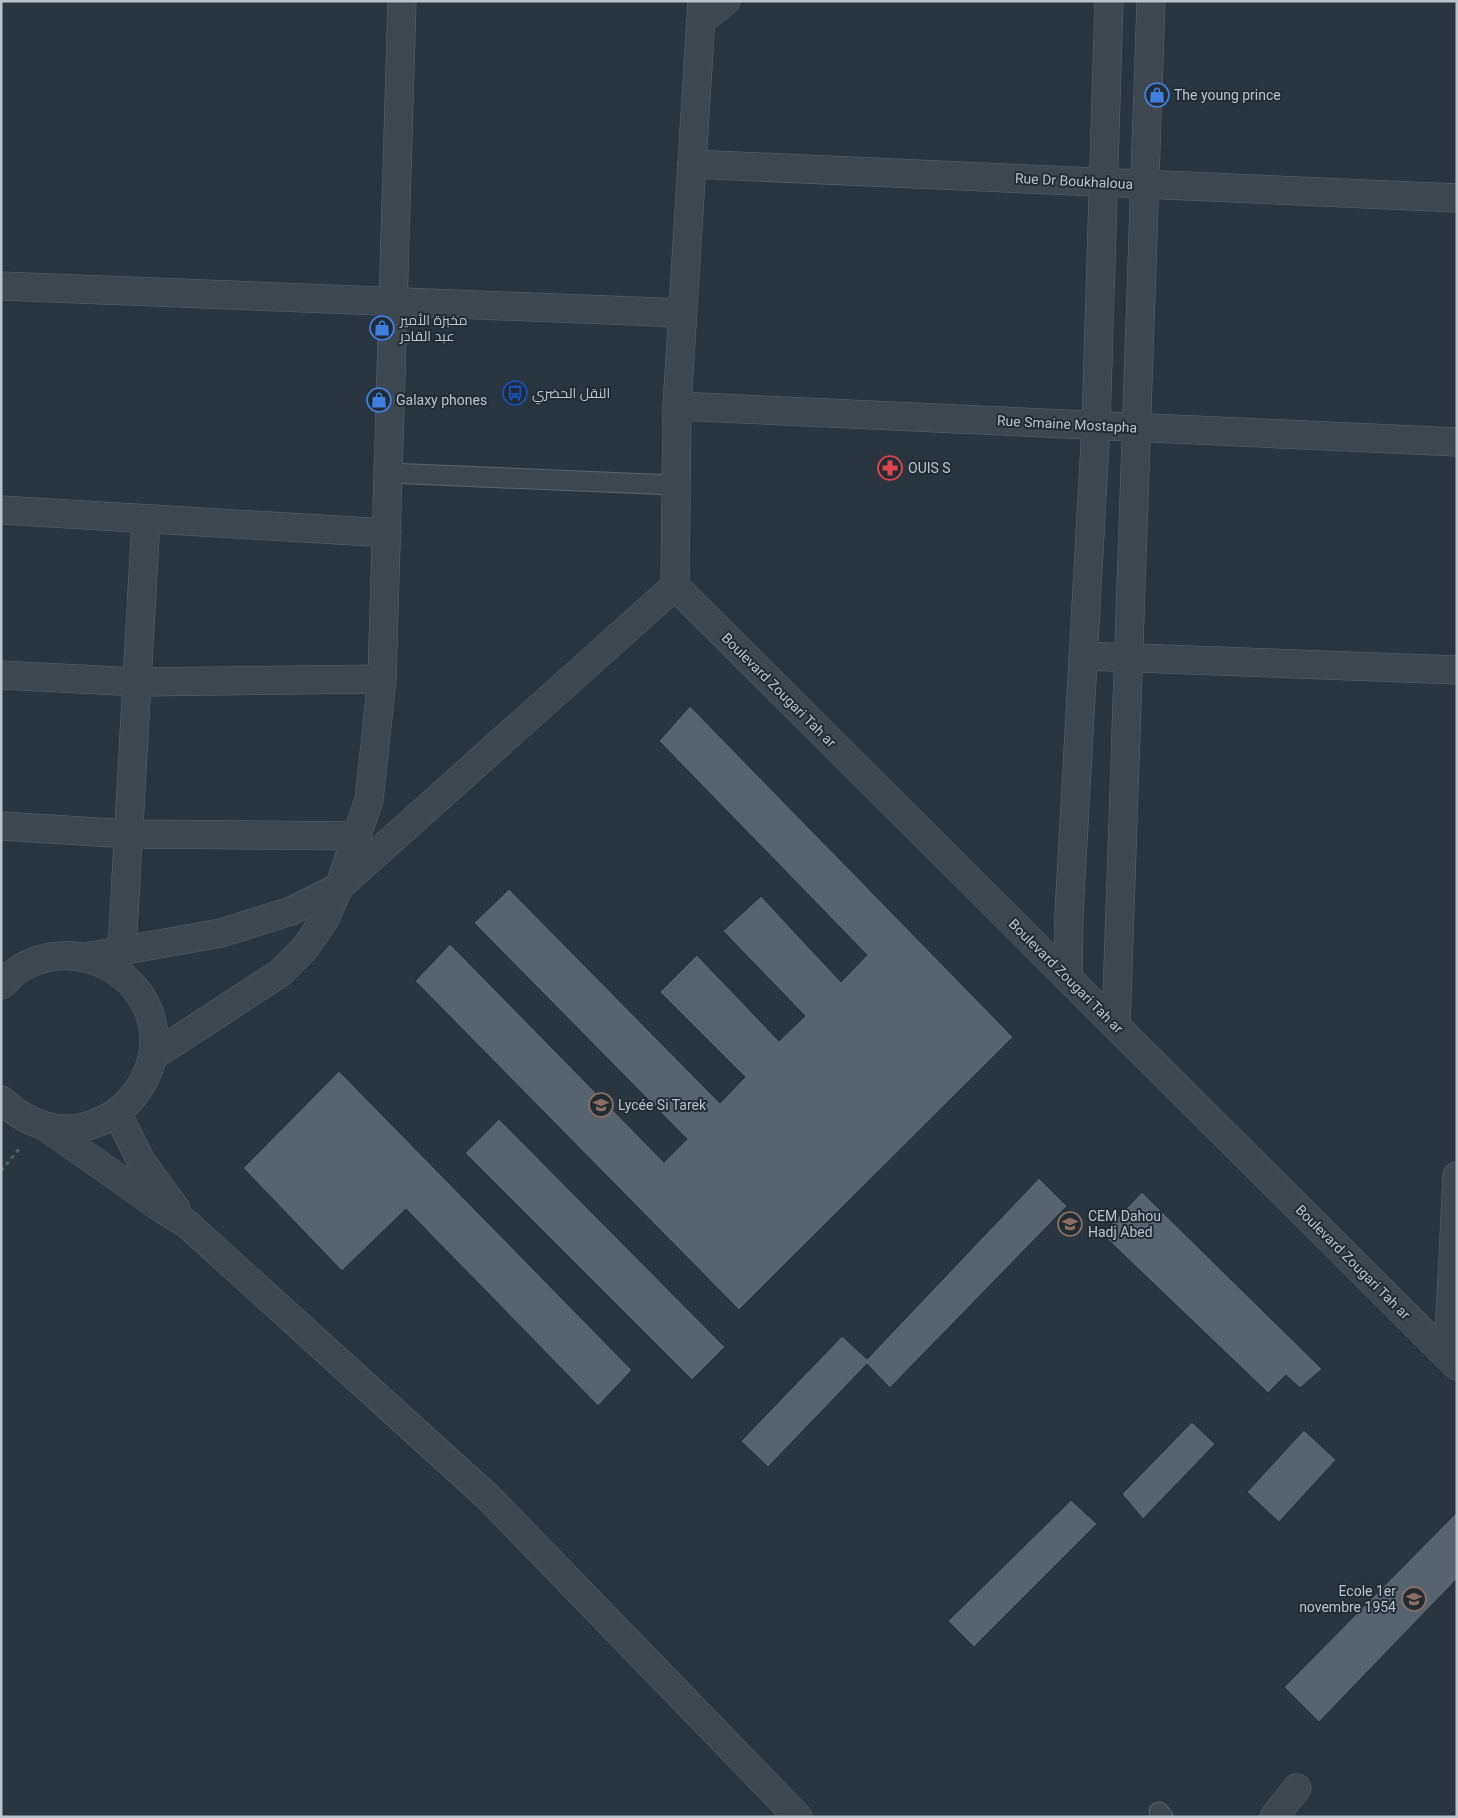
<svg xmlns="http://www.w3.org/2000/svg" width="1458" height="1818" viewBox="0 0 1458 1818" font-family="Roboto,Cairo,sans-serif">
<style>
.building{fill:#576470;stroke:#232e37}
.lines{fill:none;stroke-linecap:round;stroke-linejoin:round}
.service-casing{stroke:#5b656d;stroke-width:21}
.minor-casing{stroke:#5b656d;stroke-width:29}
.tertiary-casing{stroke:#5b656d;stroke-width:29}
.path{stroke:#4d6161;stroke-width:3;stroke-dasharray:4 4;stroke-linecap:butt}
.service{stroke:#3d4750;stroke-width:19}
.minor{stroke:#3d4750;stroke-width:28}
.tertiary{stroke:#3d4750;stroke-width:28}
.labels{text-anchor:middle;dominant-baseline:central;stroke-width:4;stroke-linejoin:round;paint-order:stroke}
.poi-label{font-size:14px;fill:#bac2ca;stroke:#212c35;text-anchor:start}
.street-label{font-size:14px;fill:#bac2ca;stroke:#212c35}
</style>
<rect width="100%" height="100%" fill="#293640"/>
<!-- building -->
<g class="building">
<polygon points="690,706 1013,1037 739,1310 415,981 450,944 664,1162 687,1139 474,923 509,889 720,1103 745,1077 660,992 697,955 779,1041 805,1016 723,931 761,896 841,982 867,955 659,741"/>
<polygon points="339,1071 632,1370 598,1406 406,1209 342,1271 243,1168"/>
<polygon points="499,1119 725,1347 692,1380 465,1153"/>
<polygon points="1039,1178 1067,1206 890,1388 867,1364 768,1467 741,1441 842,1336 867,1359"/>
<polygon points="1142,1192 1322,1369 1300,1388 1286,1375 1268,1393 1102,1234"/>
<polygon points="1192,1422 1215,1444 1143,1519 1122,1494"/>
<polygon points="1304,1430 1336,1460 1279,1522 1247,1492"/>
<polygon points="1071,1500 1097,1524 974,1647 948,1621"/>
<polygon points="1457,1512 1457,1579 1319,1722 1284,1687"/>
</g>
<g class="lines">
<!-- service casing -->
<g class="service-casing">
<g id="service">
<polyline points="388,473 674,485"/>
<polyline points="1159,1812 1163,1817"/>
</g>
</g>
<!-- minor casing -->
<g class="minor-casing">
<g id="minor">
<polyline points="701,21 726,1"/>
<polyline points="692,164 1457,198"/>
<polyline points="1,286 683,313"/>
<polyline points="677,406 1457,442"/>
<polyline points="1,510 387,533"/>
<polyline points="675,586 1457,1366"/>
<polyline points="1083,656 1457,670"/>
<polyline points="1,675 138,682 382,679"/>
<polyline points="1,826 129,834 357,836"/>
<polyline points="339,887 369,800 382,679 402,1"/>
<polyline points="122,950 146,520"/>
<polyline points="1068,978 1069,914 1096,425 1109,1"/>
<polyline points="1116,1026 1151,1"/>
<polyline points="1448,1357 1457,1176"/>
<polyline points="1274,1817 1297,1788"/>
</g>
</g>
<!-- tertiary casing -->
<g class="tertiary-casing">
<g id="tertiary">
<polyline points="86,957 221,933 291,911 339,887 675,586 677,406 702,1"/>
<path d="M 1,985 C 8,979 14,972 21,968 C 65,942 121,959 145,1003 C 170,1051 140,1110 91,1125 C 58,1136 26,1123 1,1100"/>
<polyline points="153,1056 280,973 305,948 325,919 339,887"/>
<polyline points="117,1113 141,1161 176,1209"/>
<polyline points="46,1127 161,1208 186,1223 489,1498 798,1817"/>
</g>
</g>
<!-- path -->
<polyline class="path" points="1,1171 19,1149"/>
<!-- service -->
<use href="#service" class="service"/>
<!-- minor -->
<use href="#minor" class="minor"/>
<!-- tertiary -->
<use href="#tertiary" class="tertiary"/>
</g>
<!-- icons -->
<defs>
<g id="shop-ring" transform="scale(1.25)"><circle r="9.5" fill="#212c35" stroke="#3f7fe0" stroke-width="1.5"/><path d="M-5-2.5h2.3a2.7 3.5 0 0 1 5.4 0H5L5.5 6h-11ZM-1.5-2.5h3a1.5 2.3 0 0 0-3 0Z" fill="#3f7fe0"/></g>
<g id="bus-ring" transform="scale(1.25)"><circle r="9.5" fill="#212c35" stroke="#1a4fb4" stroke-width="1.5"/><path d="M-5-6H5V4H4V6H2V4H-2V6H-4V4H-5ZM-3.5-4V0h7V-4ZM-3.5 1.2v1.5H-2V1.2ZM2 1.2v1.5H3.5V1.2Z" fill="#1a4fb4"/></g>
<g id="pharmacy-ring" transform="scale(1.25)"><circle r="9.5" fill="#212c35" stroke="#e0444e" stroke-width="1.5"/><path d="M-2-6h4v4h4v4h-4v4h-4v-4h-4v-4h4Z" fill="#e0444e"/></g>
<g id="school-ring" transform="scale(1.25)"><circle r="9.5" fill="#212c35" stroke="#8d6e63" stroke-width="1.5"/><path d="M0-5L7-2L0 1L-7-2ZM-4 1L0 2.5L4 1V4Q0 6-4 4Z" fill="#8d6e63"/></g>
</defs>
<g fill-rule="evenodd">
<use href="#shop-ring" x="1157" y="95"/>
<use href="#shop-ring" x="382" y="328"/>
<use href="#bus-ring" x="515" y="393"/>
<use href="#shop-ring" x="379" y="400"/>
<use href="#pharmacy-ring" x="890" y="468"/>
<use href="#school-ring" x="601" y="1105"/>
<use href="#school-ring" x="1070" y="1224"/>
<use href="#school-ring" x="1414" y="1599"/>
</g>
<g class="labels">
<!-- poi labels -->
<g class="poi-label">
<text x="1174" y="95">The young prince</text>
<text x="400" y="320">مخبزة الأمير<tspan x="400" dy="16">عبد القادر</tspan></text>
<text x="532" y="393">النقل الحضري</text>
<text x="396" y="400">Galaxy phones</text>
<text x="908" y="468">OUIS S</text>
<text x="618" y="1105">Lycée Si Tarek</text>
<text x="1088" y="1216">CEM Dahou<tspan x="1088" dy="16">Hadj Abed</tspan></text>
<text x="1396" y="1591" text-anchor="end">Ecole 1er<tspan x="1396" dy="16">novembre 1954</tspan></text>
</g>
<!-- street labels -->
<g class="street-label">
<text transform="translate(1074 181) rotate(3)">Rue Dr Boukhaloua</text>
<text transform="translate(1067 424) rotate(3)">Rue Smaine Mostapha</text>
<text transform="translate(779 690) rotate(45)">Boulevard Zougari Tah ar</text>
<text transform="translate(1066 976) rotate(45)">Boulevard Zougari Tah ar</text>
<text transform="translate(1353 1262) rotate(45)">Boulevard Zougari Tah ar</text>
</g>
</g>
<!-- border -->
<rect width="1458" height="1818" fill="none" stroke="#bac2ca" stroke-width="5"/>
</svg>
